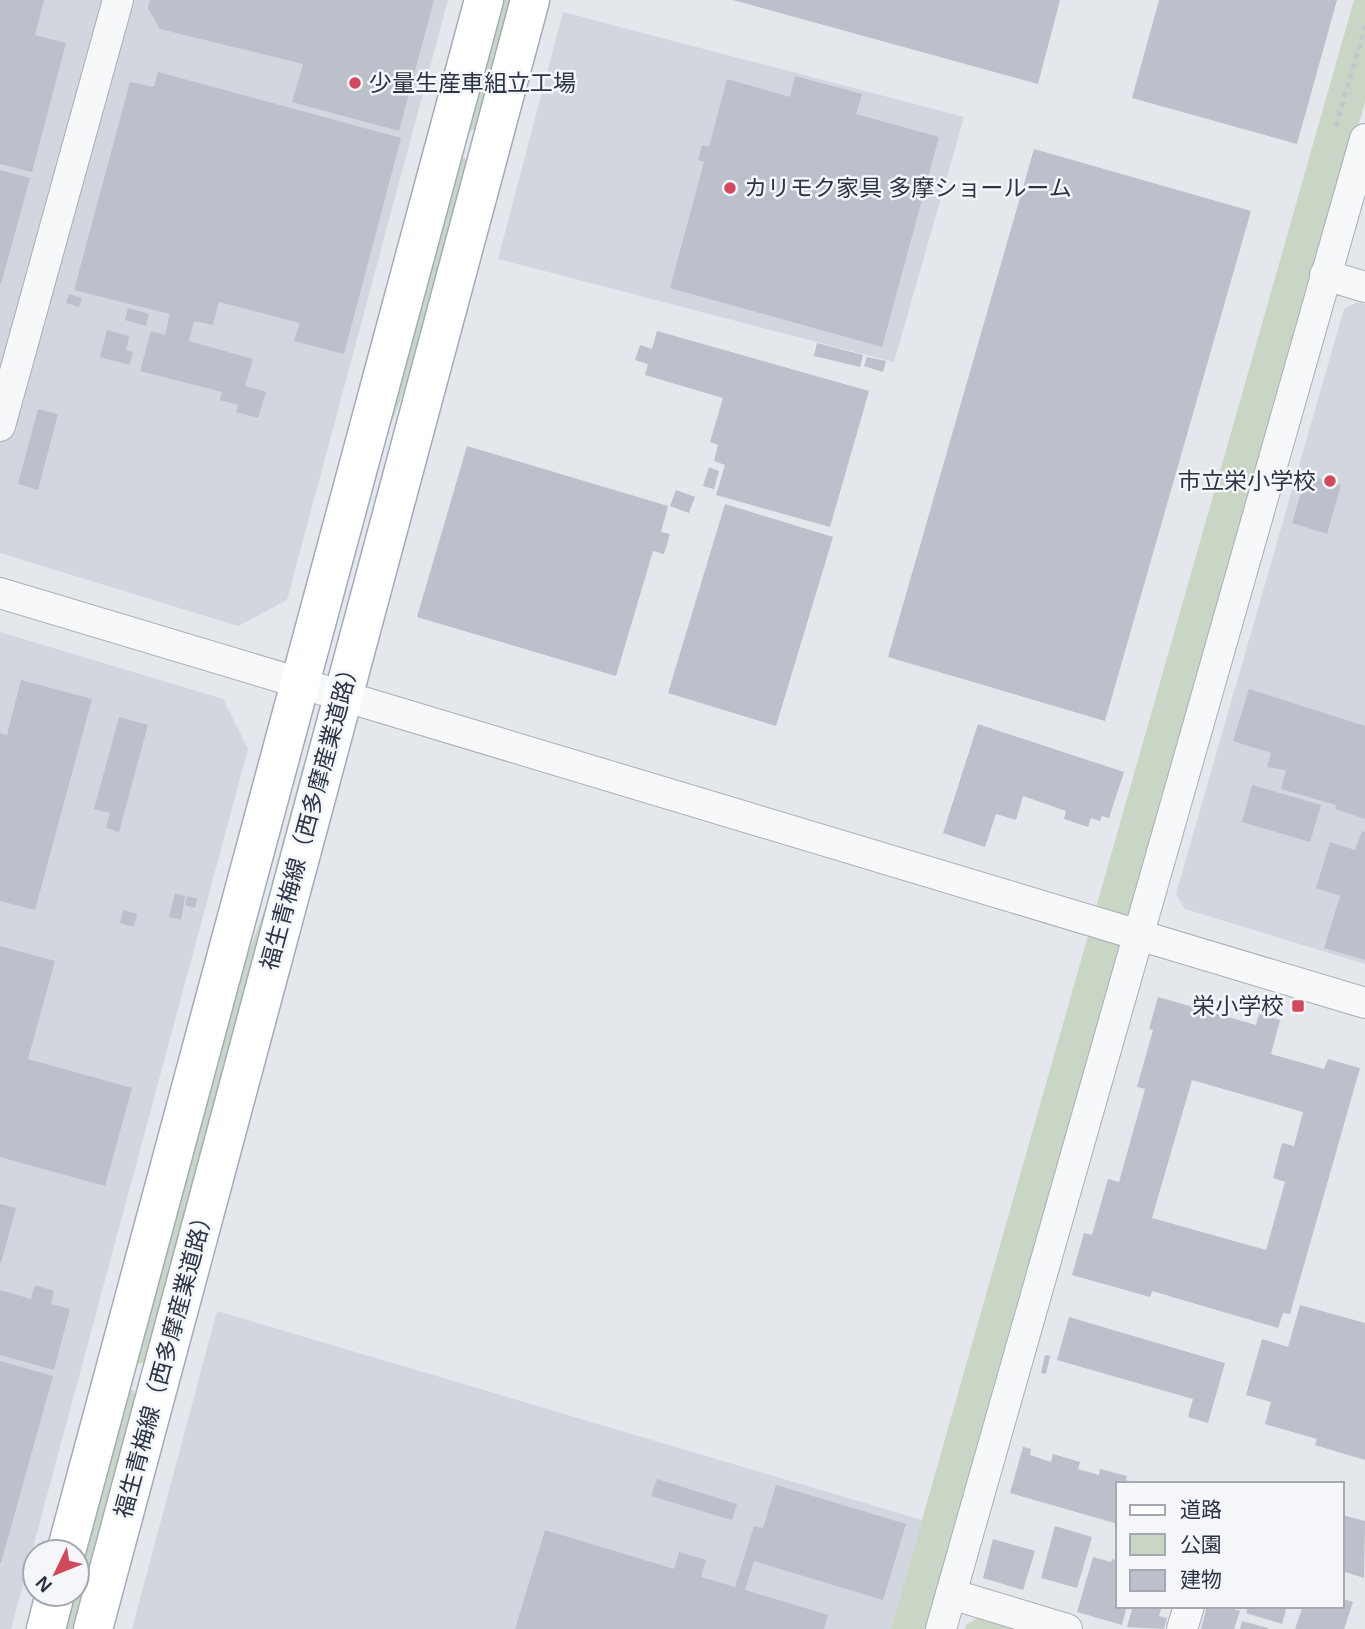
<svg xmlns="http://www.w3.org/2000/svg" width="1365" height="1629" viewBox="0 0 1365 1629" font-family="Arial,'Noto Sans JP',sans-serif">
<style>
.built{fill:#d2d6de}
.green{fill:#c9d6c5}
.building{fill:#bbc0ca;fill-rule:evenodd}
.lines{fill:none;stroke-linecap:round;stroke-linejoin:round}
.minor-casing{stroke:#a9aeb7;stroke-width:32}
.major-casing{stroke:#a3abb8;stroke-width:41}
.path{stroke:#c2c5cb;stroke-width:4.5;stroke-dasharray:5 5;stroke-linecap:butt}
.minor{stroke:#f7f8fa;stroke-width:30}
.major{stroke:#fff;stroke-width:38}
.poi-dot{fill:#d1495b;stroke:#f4f6f9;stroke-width:2.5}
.labels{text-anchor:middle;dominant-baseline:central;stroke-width:5;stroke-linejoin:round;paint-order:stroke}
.poi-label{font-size:23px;fill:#2b3445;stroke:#f4f6f9;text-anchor:start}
.street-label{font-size:23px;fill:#2b3445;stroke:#f4f6f9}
</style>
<rect width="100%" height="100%" fill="#e4e7ec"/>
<!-- built -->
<g class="built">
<polygon points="0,0 448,0 287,600 238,626 0,553"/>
<polygon points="563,12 964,117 894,362 498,259"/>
<polygon points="1357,302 1365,304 1365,964 1185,909 1176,894 1344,309"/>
<polygon points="0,632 223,699 248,749 11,1629 0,1629"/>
<polygon points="217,1311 922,1520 891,1629 132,1629"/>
</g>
<!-- green -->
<g class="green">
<polygon points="501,0 510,0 476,128 471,131 468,130"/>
<polygon points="1354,0 1365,0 1365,102 1315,278 927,1629 891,1629"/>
<polygon points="462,156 467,161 409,378 380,452"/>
<polygon points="303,765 308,766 269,910 249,972 144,1362 138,1364 135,1361 233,993 265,909"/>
<polygon points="128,1389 134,1391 135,1395 72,1629 63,1629 72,1594 77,1594 77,1575"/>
<polygon points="979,1617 1018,1629 965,1629 966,1625"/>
</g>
<!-- building -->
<g class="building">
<polygon points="0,0 44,0 35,35 66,43 32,172 0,164"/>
<polygon points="150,0 434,0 399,131 292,102 303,64 160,29 148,8"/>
<polygon points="733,0 1060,0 1038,84"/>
<polygon points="1159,0 1337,0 1297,144 1132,98"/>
<polygon points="158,72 401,138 344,354 294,341 300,323 219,302 213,325 194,321 189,341 253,359 245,386 266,392 258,418 236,412 238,405 220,400 222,392 140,371 151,331 165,335 170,314 74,290 130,82 154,87"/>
<polygon points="795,76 862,94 856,114 939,137 882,347 670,288 704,162 698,160 702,145 709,147 727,79 790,97"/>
<polygon points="1034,149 1251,211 1105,721 888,657"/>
<polygon points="0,170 30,178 1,284 0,283"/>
<polygon points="69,294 82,298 79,307 66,303"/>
<polygon points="128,308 149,314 146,326 125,320"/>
<polygon points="107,330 129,336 126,350 133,352 130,365 100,357"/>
<polygon points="657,331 869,391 830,527 716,495 725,465 714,461 718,445 710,442 723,398 645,375 648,364 635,360 640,345 652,349"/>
<polygon points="817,343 863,355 860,367 814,356"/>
<polygon points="867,357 886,361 883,372 864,366"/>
<polygon points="38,409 58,414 38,490 18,484"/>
<polygon points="467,446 668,506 661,532 670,534 664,554 653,551 616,676 417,617"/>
<polygon points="709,467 719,471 714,489 703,486"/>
<polygon points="1306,475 1341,485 1327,534 1292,523"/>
<polygon points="676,490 695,497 689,513 670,506"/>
<polygon points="725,504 833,537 776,726 668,693"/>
<polygon points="21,680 92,699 35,910 0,901 0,733 7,735"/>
<polygon points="1249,689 1365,726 1365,819 1335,809 1336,805 1281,789 1286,770 1267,767 1271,753 1233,741"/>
<polygon points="119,717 148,725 119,832 106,828 110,813 94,809"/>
<polygon points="978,724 1124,772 1109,818 1102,816 1100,821 1091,818 1088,827 1064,819 1066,811 1023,796 1016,820 996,814 985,847 943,833"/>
<polygon points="1252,785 1321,805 1310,842 1242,822"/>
<polygon points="1362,831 1365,832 1365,960 1324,948 1340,896 1316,888 1330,842 1355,850"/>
<polygon points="175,893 185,896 181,920 169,917"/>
<polygon points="187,896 197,899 195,908 185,905"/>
<polygon points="123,910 137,914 134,927 120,923"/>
<polygon points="0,946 55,961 28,1059 132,1088 105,1186 0,1157"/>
<path d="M 1158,997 L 1256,1025 L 1259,1014 L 1280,1020 L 1271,1054 L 1324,1069 L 1328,1059 L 1360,1068 L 1290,1314 L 1283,1313 L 1278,1328 L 1152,1291 L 1150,1297 L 1072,1275 L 1084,1233 L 1092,1235 L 1108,1179 L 1119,1182 L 1145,1089 L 1137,1087 L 1153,1030 L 1149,1029 ZM 1192,1080 L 1303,1112 L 1294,1146 L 1282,1143 L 1273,1178 L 1285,1182 L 1266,1250 L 1152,1218 Z"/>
<polygon points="0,1204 16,1208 1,1263 0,1263"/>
<polygon points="35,1285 54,1291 51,1304 70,1309 54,1370 0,1355 0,1290 31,1299"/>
<polygon points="1300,1305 1365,1323 1365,1460 1315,1445 1317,1439 1265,1424 1271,1402 1246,1395 1262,1339 1288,1347"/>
<polygon points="1069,1317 1225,1363 1208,1423 1188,1417 1193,1399 1057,1360"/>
<polygon points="1045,1355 1050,1356 1046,1374 1041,1373"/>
<polygon points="0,1361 53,1376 1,1563 0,1563"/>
<polygon points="1023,1447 1031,1449 1030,1455 1051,1462 1053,1454 1080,1462 1078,1469 1099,1475 1100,1469 1127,1476 1126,1480 1135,1484 1118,1484 1118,1524 1010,1493"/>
<polygon points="657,1479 737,1504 732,1520 651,1496"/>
<polygon points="776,1485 906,1524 883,1600 754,1561 745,1590 828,1615 824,1629 515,1629 545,1530 674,1569 679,1552 706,1560 701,1577 735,1587 754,1526 763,1528"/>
<polygon points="1342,1515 1365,1521 1364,1578 1342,1571"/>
<polygon points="1055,1526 1092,1537 1077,1588 1041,1578"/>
<polygon points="993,1539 1035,1551 1023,1590 983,1578"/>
<polygon points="1093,1557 1111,1562 1112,1559 1118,1561 1118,1606 1127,1606 1122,1625 1077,1612"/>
<polygon points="1342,1599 1353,1602 1344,1629 1295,1629 1303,1606 1342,1606"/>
<polygon points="1133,1606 1162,1606 1159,1616 1167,1618 1164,1629 1127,1627"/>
<polygon points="1207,1606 1223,1606 1240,1611 1234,1629 1201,1629"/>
<polygon points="1248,1606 1287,1606 1282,1624 1246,1613"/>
<polygon points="1242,1621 1268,1628 1268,1629 1240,1629"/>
</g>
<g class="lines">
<!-- minor casing -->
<g class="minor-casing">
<g id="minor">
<polyline points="1325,275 1365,287"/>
<polyline points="0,426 118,0"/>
<polyline points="0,593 1365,1003"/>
<polyline points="951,1594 1067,1629"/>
<polyline points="941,1629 1365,139"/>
<polyline points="1182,1629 1189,1606"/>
</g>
</g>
<!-- major casing -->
<g class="major-casing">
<g id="major">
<polyline points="66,1552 484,0"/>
<polyline points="46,1629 55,1594"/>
<polyline points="93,1629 530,0"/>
</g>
</g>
<!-- path -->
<polyline class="path" points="1336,126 1365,26"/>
<!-- minor -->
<use href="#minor" class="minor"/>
<!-- major -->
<use href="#major" class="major"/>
</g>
<!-- markers -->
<g class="poi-dot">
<circle cx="355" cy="83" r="7"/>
<circle cx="730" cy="188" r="7"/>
<circle cx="1330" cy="481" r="7"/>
<rect x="1291" y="999" width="14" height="14" rx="3.5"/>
</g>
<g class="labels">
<!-- poi labels -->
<g class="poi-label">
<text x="369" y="83">少量生産車組立工場</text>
<text x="744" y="188">カリモク家具 多摩ショールーム</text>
<text x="1316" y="481" text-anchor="end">市立栄小学校</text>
<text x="1284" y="1006" text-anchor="end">栄小学校</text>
</g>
<!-- street labels -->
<g class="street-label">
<text transform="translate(310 814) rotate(-75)">福生青梅線（西多摩産業道路）</text>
<text transform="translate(164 1362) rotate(-75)">福生青梅線（西多摩産業道路）</text>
</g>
</g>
<!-- legend -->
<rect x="1116" y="1482" width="228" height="126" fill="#f4f6f9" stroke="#a4a8b1" stroke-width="2"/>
<rect x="1130" y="1505" width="35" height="10" fill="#ffffff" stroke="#a4a8b1" stroke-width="2"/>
<text x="1180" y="1517" font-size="21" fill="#2b3445">道路</text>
<rect x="1130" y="1534" width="35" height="21" fill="#c9d6c5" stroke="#a4a8b1" stroke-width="2"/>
<text x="1180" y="1552" font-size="21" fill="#2b3445">公園</text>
<rect x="1130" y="1570" width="35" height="21" fill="#bbc0ca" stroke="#a4a8b1" stroke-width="2"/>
<text x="1180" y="1587" font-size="21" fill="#2b3445">建物</text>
<!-- north arrow -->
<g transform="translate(56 1573) rotate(227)"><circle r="33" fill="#f4f6f9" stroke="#a4a8b1" stroke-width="2"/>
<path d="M0-5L12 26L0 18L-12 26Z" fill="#d1495b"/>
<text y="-10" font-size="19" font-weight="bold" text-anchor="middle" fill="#2b3445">N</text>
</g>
</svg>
